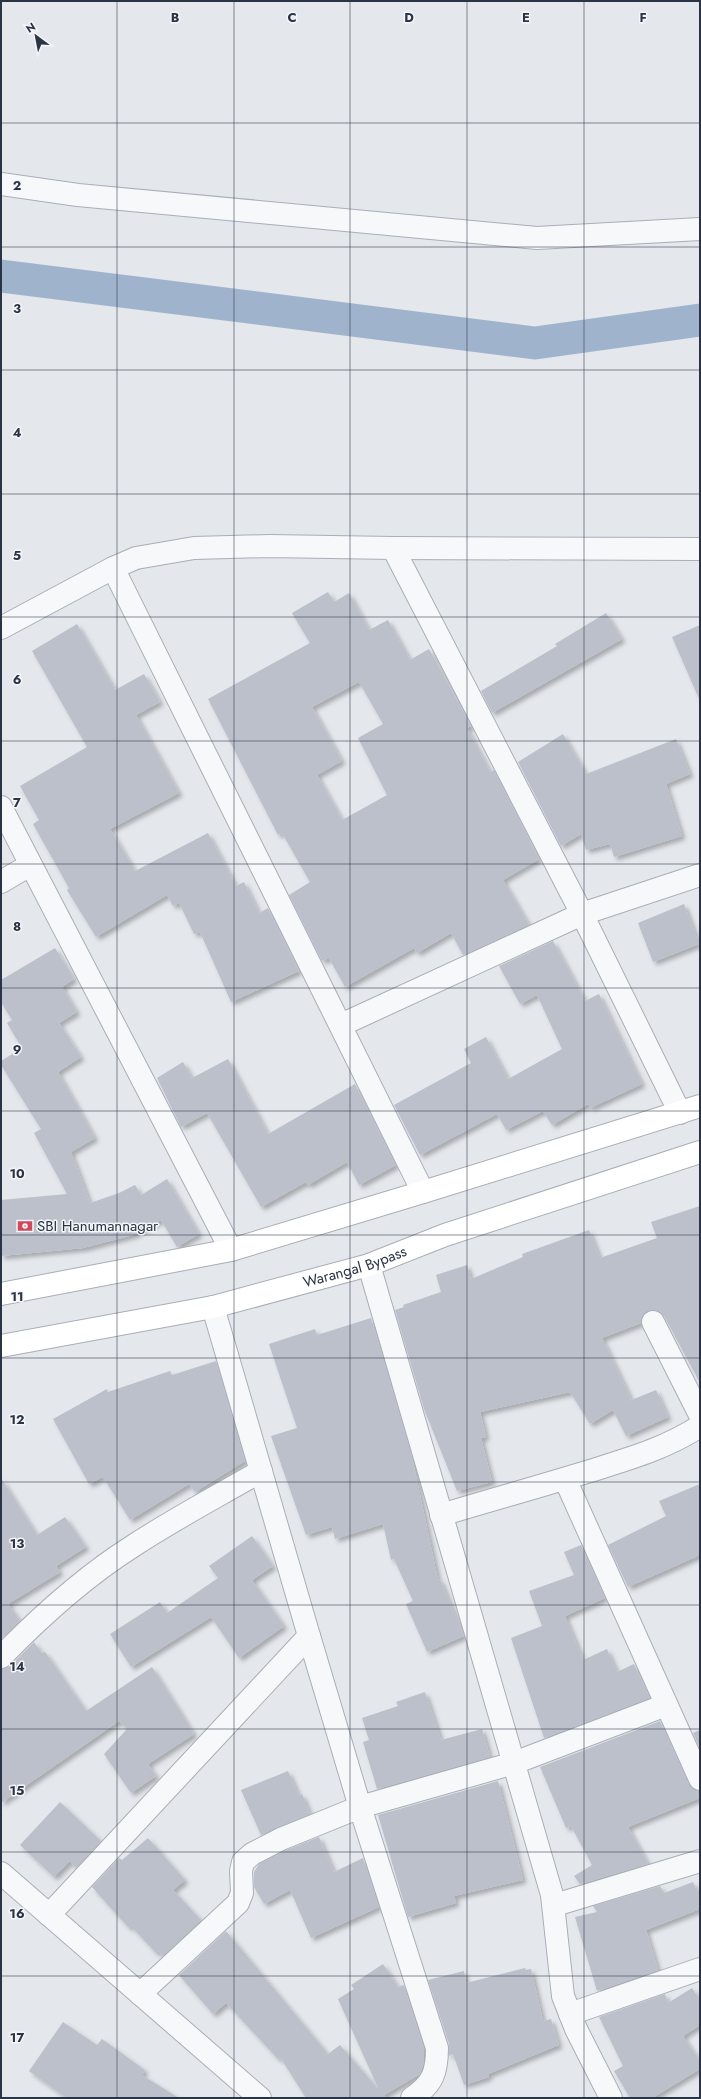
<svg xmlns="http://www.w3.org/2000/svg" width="701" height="2099" viewBox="0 0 701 2099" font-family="Jost,sans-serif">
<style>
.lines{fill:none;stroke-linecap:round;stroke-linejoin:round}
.canal{stroke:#9fb4cc;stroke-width:33}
.building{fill:#bbc0ca;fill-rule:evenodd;filter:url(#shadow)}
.minor-casing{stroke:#a9aeb7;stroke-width:24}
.secondary-casing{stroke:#a9aeb7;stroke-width:24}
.minor{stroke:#f7f8fa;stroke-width:22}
.secondary{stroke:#fff;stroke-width:22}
.grid{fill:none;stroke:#2b3445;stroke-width:1;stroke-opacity:0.55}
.labels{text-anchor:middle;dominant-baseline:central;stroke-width:3;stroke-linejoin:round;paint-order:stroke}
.poi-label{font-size:15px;fill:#2b3445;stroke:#f4f6f9;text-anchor:start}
.street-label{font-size:15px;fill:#2b3445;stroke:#f4f6f9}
.grid-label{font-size:13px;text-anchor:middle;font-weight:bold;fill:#2b3445;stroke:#f4f6f9;stroke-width:3;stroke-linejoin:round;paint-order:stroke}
</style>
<defs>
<filter id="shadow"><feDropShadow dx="3.5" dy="3.5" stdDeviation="2" flood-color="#0004"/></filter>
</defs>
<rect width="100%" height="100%" fill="#e4e7ec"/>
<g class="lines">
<!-- canal -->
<polyline class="canal" points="1,276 535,343 700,320"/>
</g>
<!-- building -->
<g class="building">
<path d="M 328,592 L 334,602 L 349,593 L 369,630 L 388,620 L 410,660 L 429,649 L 471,726 L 467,728 L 490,772 L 494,770 L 539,859 L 503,880 L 529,925 L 463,955 L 451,933 L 417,953 L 414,948 L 345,987 L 329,958 L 322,961 L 289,895 L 310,882 L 282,833 L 278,835 L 208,699 L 310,643 L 292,613 ZM 359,682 L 383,724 L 358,738 L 387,795 L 342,820 L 317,775 L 342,761 L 312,707 Z"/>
<polygon points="606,613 622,639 492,713 481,691 557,646 555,644"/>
<polygon points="77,624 115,690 144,674 160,702 136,715 179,793 110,829 135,871 208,833 236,886 244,882 259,913 268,908 299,971 231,1002 200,932 194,934 179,903 173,906 167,895 96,937 67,890 69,888 33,824 39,820 20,786 87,747 32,651"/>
<polygon points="700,625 700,701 672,637"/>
<polygon points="563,734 586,774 676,739 690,774 666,784 682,836 614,857 610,844 586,850 581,834 561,846 518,762"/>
<polygon points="684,904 699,944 653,962 638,923"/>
<polygon points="553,941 585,1001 599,994 642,1084 590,1108 588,1104 552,1125 543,1111 506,1130 497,1114 420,1155 394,1105 471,1063 464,1049 486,1037 508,1079 562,1049 537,995 520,1004 499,966"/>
<polygon points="55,948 74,979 62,987 77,1012 59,1023 81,1057 58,1072 95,1138 71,1152 90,1203 119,1193 135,1185 141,1195 167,1179 199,1234 177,1247 161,1220 133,1235 83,1248 1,1256 1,1200 67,1194 34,1133 41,1129 1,1065 1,1061 22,1048 7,1023 12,1020 1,1002 1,980"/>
<polygon points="228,1059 268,1134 355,1084 396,1165 359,1185 347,1162 308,1185 306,1182 261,1207 207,1113 181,1127 157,1078 183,1062 192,1078"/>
<polygon points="700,1206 700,1383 664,1316 660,1312 654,1310 648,1311 642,1316 641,1323 602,1338 631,1399 624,1403 656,1390 668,1417 626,1436 613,1410 590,1424 570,1392 480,1412 486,1437 481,1438 492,1482 457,1491 424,1409 395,1310 404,1307 403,1305 441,1292 436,1275 467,1265 471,1279 523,1257 522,1254 589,1230 600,1258 657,1238 651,1222"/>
<polygon points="371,1318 412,1457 438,1580 440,1579 464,1636 427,1652 406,1604 413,1601 394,1559 391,1560 383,1524 335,1539 332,1527 306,1535 271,1436 297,1428 269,1344 315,1329 317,1335"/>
<polygon points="216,1361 245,1461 195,1492 189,1484 130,1520 103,1477 89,1484 53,1419 107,1389 108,1392 170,1371 172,1375"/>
<polygon points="1,1478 37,1535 65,1517 86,1547 56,1566 60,1572 8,1604 20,1621 1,1639"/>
<polygon points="700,1484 700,1555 628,1587 608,1545 666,1516 659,1501"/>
<polygon points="252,1536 273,1566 252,1580 284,1626 239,1658 211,1617 131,1667 110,1634 160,1602 167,1613 218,1578 209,1566"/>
<polygon points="581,1545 605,1598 565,1616 583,1660 607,1649 617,1672 634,1664 650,1698 544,1738 511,1638 542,1626 529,1591 574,1575 564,1552"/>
<polygon points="34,1642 42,1653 45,1652 86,1711 152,1667 194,1734 148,1764 156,1776 131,1793 104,1754 127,1729 119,1721 1,1803 1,1669 10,1666"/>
<polygon points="425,1692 441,1740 482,1729 490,1757 377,1789 363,1742 369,1740 362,1718 398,1706 396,1702"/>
<polygon points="660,1721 689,1784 693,1789 700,1791 700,1798 628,1827 648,1864 580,1884 574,1876 592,1865 571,1826 566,1828 540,1767"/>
<polygon points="700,1730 700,1749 693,1733"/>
<polygon points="288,1771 299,1796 302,1794 310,1814 261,1835 241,1790"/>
<polygon points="498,1781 523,1880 454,1896 456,1903 408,1917 378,1815"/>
<polygon points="60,1802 101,1841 76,1868 70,1861 54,1877 20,1845"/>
<polygon points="319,1837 334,1872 363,1858 379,1907 311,1938 290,1890 264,1904 254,1887 254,1872 259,1864 286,1850"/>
<polygon points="148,1838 185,1880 173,1890 201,1920 163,1956 158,1951 156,1953 131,1926 129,1928 92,1887 119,1858 122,1860"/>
<polygon points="693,1882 700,1900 700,1909 646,1930 658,1970 597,1991 575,1917 597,1912 593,1906 660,1886 664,1893"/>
<polygon points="226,1931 328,2054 340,2045 379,2090 338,1999 354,1989 351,1985 383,1964 398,1987 404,1985 424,2050 424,2062 420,2074 384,2095 386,2098 306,2098 280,2057 278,2059 226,2003 213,2014 179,1975"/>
<polygon points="525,1968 526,1970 531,1969 543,2021 551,2019 559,2045 488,2074 489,2077 464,2085 453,2054 449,2056 449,2044 428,1980 464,1971 466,1983"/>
<polygon points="692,1988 700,2000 700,2025 683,2036 700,2061 700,2069 652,2098 630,2098 614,2071 623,2066 599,2017 665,1994 668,2003"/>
<polygon points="63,2022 97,2045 102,2039 145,2070 142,2075 179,2098 67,2098 29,2071"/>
</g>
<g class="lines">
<!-- minor casing -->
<g class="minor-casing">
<g id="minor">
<polyline points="1,184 78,195 537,238 700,229"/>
<polyline points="393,548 582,914 680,1113"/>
<polyline points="113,568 423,1192"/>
<polyline points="1,628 113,568 136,558 194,548 269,546 393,548 700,549"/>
<polyline points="1,807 231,1250"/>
<polyline points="1,882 30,865"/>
<polyline points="341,1025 582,914 700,875"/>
<polyline points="369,1265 552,1895 563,1996 576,2029 611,2098"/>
<polyline points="653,1322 700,1415"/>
<polyline points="565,1479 700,1779"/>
<path d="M 441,1515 C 491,1500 541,1486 590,1471 C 628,1459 667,1448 700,1426"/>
<path d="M 309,1636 L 360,1807 L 437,2048 C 437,2072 433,2084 412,2098"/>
<path d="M 1,1657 C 41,1616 84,1577 133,1546 C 174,1519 218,1496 261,1471"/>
<polyline points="1,1873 260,2098"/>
<polyline points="555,1905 700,1861"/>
<polyline points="49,1915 309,1636 213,1307"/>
<polyline points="140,1994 238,1903 242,1893 241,1871 243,1862 252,1854 281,1839 360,1807 514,1763 666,1705"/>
<polyline points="570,2014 700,1969"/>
</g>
</g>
<!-- secondary casing -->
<g class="secondary-casing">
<g id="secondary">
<polyline points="1,1294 231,1250 423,1192 700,1106"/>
<path id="s1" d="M 1,1346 L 213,1307 L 369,1265 L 445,1235 L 700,1152"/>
</g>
</g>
<!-- minor -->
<use href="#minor" class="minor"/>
<!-- secondary -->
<use href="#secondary" class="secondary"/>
</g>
<!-- grid -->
<path class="grid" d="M 117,1 L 117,2098M 234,1 L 234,2098M 350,1 L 350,2098M 467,1 L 467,2098M 584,1 L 584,2098M 1,123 L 700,123M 1,247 L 700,247M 1,370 L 700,370M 1,494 L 700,494M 1,617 L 700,617M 1,741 L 700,741M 1,864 L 700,864M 1,988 L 700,988M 1,1111 L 700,1111M 1,1235 L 700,1235M 1,1358 L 700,1358M 1,1482 L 700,1482M 1,1605 L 700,1605M 1,1729 L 700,1729M 1,1852 L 700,1852M 1,1976 L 700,1976"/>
<!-- icons -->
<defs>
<g id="bank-bare" transform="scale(1.2)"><path d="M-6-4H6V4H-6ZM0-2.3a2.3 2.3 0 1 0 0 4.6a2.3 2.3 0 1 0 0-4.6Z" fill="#d1495b" stroke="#f4f6f9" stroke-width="2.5" paint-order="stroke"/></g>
</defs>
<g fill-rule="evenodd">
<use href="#bank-bare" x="25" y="1226"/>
</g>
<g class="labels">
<!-- poi labels -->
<g class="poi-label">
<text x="37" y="1226">SBI Hanumannagar</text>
</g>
<!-- street labels -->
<g class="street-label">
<text stroke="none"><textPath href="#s1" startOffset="363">Warangal Bypass</textPath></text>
</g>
</g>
<g class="grid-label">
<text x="175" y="22">B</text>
<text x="292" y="22">C</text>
<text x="409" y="22">D</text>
<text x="526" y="22">E</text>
<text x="643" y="22">F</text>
<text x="17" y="190">2</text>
<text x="17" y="313">3</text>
<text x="17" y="437">4</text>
<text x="17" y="560">5</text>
<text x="17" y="684">6</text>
<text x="17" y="807">7</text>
<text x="17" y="931">8</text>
<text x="17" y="1054">9</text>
<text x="17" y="1178">10</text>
<text x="17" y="1301">11</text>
<text x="17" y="1424">12</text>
<text x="17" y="1548">13</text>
<text x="17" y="1671">14</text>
<text x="17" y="1795">15</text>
<text x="17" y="1918">16</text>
<text x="17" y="2042">17</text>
</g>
<!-- border -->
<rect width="701" height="2099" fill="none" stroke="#2b3445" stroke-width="4"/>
<!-- north arrow -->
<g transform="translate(36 36) rotate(328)" stroke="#f4f6f9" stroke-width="3" paint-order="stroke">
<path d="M0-3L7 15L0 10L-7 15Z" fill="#2b3445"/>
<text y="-6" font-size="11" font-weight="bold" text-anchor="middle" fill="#2b3445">N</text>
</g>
</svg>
